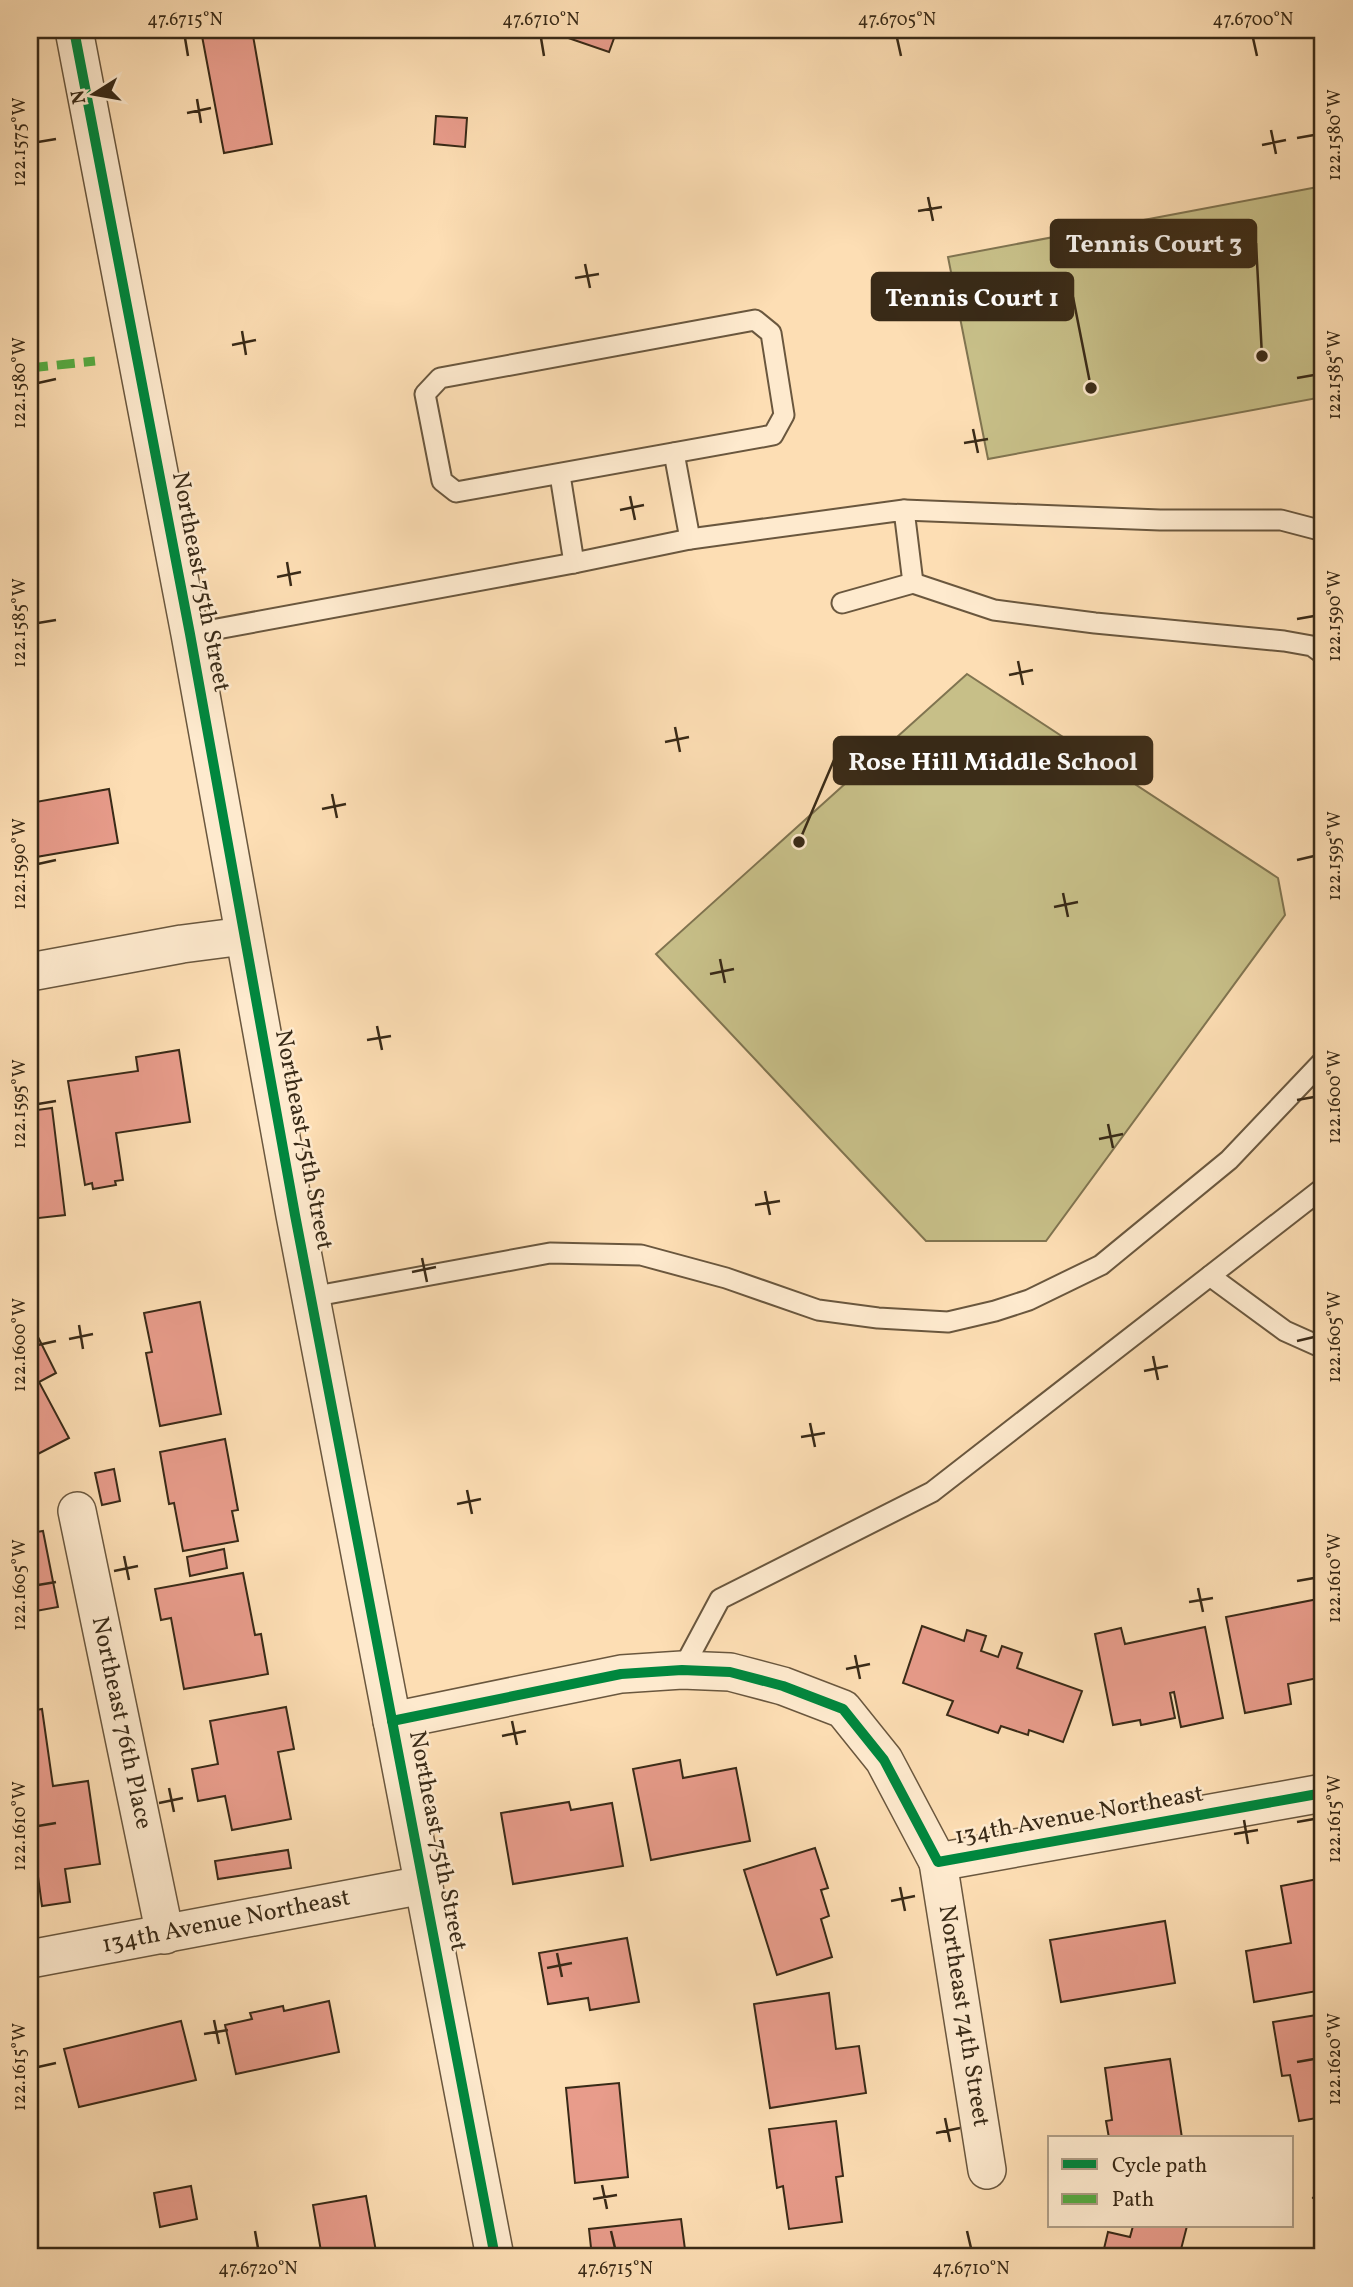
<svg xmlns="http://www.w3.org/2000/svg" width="1353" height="2287" viewBox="0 0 1353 2287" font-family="Vollkorn,serif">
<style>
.green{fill:#c7bf88;stroke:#807450;stroke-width:2}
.building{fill:#e89c8b;stroke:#392a17;stroke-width:2}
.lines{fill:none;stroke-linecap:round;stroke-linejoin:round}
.lane-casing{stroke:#6a573e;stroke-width:23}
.street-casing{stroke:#6a573e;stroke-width:40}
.lane{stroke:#feeace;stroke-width:19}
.street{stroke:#feeace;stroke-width:37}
.quiet{stroke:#55ab42;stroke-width:9;stroke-dasharray:18 9;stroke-linecap:butt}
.cycleway-casing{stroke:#feeace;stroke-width:15}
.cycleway{stroke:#00873e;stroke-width:10}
.ticks{fill:none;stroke:#392a17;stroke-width:2.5}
.labels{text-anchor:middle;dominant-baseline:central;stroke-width:5;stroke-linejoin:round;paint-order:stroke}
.street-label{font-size:24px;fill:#392a17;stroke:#feeace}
.leader{fill:none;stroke:#392a17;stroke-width:2.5}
.callout-dot{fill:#392a17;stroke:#feeace;stroke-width:2.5}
.callout{fill:#392a17;stroke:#392a17;stroke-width:2.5}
.callout-label{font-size:26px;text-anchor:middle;font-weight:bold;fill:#fff}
.neatline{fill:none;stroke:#392a17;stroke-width:2.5}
.ticks-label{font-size:18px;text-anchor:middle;fill:#392a17}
</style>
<rect width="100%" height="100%" fill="#fddeb4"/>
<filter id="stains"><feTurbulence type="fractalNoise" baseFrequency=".00286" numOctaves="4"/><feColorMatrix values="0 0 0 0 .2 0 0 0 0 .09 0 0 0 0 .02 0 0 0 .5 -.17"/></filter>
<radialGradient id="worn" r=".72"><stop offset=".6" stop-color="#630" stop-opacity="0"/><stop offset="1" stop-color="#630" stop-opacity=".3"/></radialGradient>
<!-- green -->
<g class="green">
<polygon points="1323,186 1323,397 988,459 948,257"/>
<polygon points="967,674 1278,878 1285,915 1046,1241 926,1241 656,954"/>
</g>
<!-- building -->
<g class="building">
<polygon points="239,30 252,30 272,144 224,153 202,36"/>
<polygon points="545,30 617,30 609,52"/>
<polygon points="436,116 467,118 465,147 434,144"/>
<polygon points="109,789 118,843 36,857 30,818 30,803"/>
<polygon points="179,1050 190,1122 116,1133 123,1180 115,1181 116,1185 93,1189 92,1183 85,1185 68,1081 138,1071 136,1057"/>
<polygon points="52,1108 65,1215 30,1219 30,1111"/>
<polygon points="200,1302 221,1414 160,1426 146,1353 152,1352 144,1313"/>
<polygon points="37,1335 56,1373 39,1382 69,1438 30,1458 30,1339"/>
<polygon points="225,1439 238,1510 232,1511 238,1541 183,1551 174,1503 169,1504 160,1452"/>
<polygon points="114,1469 120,1501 102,1505 95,1473"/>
<polygon points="43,1531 58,1607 30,1612 30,1533"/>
<polygon points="224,1549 227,1568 190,1576 187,1557"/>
<polygon points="243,1573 255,1635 261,1634 268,1674 184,1689 171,1618 161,1620 155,1589"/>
<polygon points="1323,1598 1323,1677 1288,1684 1291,1704 1245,1713 1226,1617"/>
<polygon points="30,1618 36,1649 30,1650"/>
<polygon points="922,1626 964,1641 967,1630 986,1636 981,1651 998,1657 1002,1646 1022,1653 1017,1668 1082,1691 1063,1742 1029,1730 1028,1735 1001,1726 998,1733 947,1715 953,1701 903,1683"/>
<polygon points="1205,1627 1223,1718 1181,1727 1174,1692 1170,1693 1175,1718 1141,1725 1140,1720 1113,1725 1095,1634 1121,1628 1125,1644"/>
<polygon points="286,1707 294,1749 278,1752 291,1819 232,1830 225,1796 198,1801 192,1769 218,1764 210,1721"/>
<polygon points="42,1709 53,1786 88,1781 100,1864 65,1869 70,1902 42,1906 33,1840 30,1840 30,1711"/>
<polygon points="680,1760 683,1778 736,1768 750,1841 651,1860 633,1769"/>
<polygon points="569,1802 571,1810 612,1803 623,1866 513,1884 501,1813"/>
<polygon points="815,1848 828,1888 821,1890 829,1916 821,1919 832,1957 777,1975 744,1870"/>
<polygon points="288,1850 291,1868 218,1879 215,1861"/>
<polygon points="1323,1878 1323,1990 1254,2002 1246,1951 1291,1943 1281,1886"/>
<polygon points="1165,1921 1175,1983 1061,2002 1050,1940"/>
<polygon points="627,1938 639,2002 590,2010 588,1998 548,2004 539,1953"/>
<polygon points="829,1993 836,2049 859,2046 866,2093 770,2108 754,2004"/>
<polygon points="329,2001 339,2052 236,2074 225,2025 252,2019 250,2013 283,2006 284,2011"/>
<polygon points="1323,2014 1323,2117 1299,2121 1290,2075 1282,2076 1273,2022"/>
<polygon points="181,2021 196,2080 79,2107 64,2049"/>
<polygon points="1170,2059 1182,2138 1109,2138 1106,2121 1112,2120 1105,2068"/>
<polygon points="619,2083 628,2177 575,2183 566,2088"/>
<polygon points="836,2121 843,2176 836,2177 842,2222 789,2229 783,2186 777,2188 769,2129"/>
<polygon points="1323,2185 1323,2207 1313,2198"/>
<polygon points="191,2186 197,2219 160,2227 154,2193"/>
<polygon points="366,2196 377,2257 322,2257 313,2205"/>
<polygon points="681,2219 686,2257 592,2257 589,2229"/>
<polygon points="1133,2226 1187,2226 1179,2257 1102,2257 1108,2232 1130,2237"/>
</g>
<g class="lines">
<!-- lane casing -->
<g class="lane-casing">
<g id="lane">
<polygon points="755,320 771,333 784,415 773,435 456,492 442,481 425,394 440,378"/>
<polyline points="674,453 690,539"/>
<polyline points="560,475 574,563"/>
<polyline points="904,510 1160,520 1281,520 1323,531"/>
<polyline points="913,583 994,610 1095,623 1284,641 1312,646 1323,654"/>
<polyline points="190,634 574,563 690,539 904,510 913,583 842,603"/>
<polyline points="1210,1276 1285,1331 1323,1348"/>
<polyline points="311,1297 550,1253 641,1255 726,1278 818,1310 878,1318 948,1322 995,1311 1029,1300 1101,1265 1229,1160 1323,1061"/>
<polyline points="682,1670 720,1599 932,1492 1323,1188"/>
</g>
</g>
<!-- street casing -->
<g class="street-casing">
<g id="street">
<polyline points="74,30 190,634 295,1215 495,2257"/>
<polyline points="30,972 182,944 244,936"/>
<polyline points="77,1511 165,1935"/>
<polyline points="392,1721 621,1674 682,1670 730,1672 783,1686 843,1709 884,1760 938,1862 1323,1793"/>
<polyline points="938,1862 987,2170"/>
<polyline points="30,1959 423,1885"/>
</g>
</g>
<!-- lane -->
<use href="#lane" class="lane"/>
<!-- street -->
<use href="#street" class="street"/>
<!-- quiet -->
<polyline class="quiet" points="30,368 95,361"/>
<!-- cycleway casing -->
<g class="cycleway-casing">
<g id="cycleway">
<polyline points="74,30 190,634 295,1215 495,2257"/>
<polyline points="392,1721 621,1674 682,1670 730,1672 783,1686 843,1709 884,1760 938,1862 1323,1793"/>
</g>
</g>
<!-- cycleway -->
<use href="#cycleway" class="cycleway"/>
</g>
<!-- ticks -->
<path class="ticks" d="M 185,38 L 188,56M 541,38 L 544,56M 897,38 L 901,56M 1253,38 L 1257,56M 197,99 L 201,123M 187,113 L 211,108M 1271,130 L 1276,154M 1297,138 L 1314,135M 38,142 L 56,139M 1262,145 L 1286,140M 928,197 L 933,221M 918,211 L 942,207M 585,264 L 590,288M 575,278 L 599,274M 242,331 L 246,355M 232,345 L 256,340M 1297,378 L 1314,375M 38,383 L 56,379M 973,429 L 978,453M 964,443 L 988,439M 630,496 L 635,520M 620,510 L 644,505M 287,562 L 291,586M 277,577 L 301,572M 1297,619 L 1314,616M 38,623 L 56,620M 1018,661 L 1023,685M 1009,675 L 1033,670M 675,727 L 680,752M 665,742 L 689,737M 332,794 L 337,818M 322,809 L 346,804M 1297,860 L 1314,856M 38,864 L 56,860M 1063,893 L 1068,917M 1054,907 L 1078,902M 720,959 L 725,983M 710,974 L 734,969M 377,1026 L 382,1050M 367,1040 L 391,1036M 1297,1100 L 1314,1097M 38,1104 L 56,1101M 1108,1124 L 1113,1148M 1099,1139 L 1123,1134M 765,1191 L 770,1215M 755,1205 L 780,1201M 422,1258 L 427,1282M 412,1272 L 436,1267M 79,1325 L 83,1349M 69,1339 L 93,1334M 1297,1341 L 1314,1337M 38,1345 L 56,1341M 1153,1356 L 1158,1380M 1144,1371 L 1168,1366M 810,1423 L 815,1447M 801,1437 L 825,1433M 467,1490 L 472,1514M 457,1504 L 481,1499M 124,1556 L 129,1580M 114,1571 L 138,1566M 1297,1581 L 1314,1578M 38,1585 L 56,1582M 1198,1588 L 1203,1612M 1189,1602 L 1213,1598M 855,1655 L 860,1679M 846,1669 L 870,1664M 512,1721 L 517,1745M 502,1736 L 526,1731M 169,1788 L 174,1812M 159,1803 L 183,1798M 1244,1820 L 1248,1844M 1297,1822 L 1314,1819M 38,1826 L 56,1823M 1234,1834 L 1258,1830M 900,1887 L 905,1911M 891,1901 L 915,1896M 557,1953 L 562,1977M 547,1968 L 572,1963M 214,2020 L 219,2044M 204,2034 L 228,2030M 1297,2062 L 1314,2059M 38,2067 L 56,2063M 945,2118 L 950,2142M 936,2133 L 960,2128M 602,2185 L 607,2209M 593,2199 L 617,2195M 255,2231 L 258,2248M 611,2231 L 615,2248M 967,2231 L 971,2248"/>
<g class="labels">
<!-- street labels -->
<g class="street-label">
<text transform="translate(200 582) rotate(79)">Northeast 75th Street</text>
<text transform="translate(303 1140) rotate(79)">Northeast 75th Street</text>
<text transform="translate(121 1723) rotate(78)">Northeast 76th Place</text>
<text transform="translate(1079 1816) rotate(-10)">134th Avenue Northeast</text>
<text transform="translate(437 1841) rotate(79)">Northeast 75th Street</text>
<text transform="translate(226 1922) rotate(-11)">134th Avenue Northeast</text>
<text transform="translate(963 2016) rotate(81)">Northeast 74th Street</text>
</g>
</g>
<!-- callouts -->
<path class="leader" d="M1262 356L1256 243M1091 388L1073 297M799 842L834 760"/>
<g class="callout-dot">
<circle cx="1262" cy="356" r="7"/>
<circle cx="1091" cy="388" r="7"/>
<circle cx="799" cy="842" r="7"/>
</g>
<g class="callout">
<rect x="1051" y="220" width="205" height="47" rx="7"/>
<rect x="872" y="273" width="201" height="47" rx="7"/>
<rect x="834" y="737" width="318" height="47" rx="7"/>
</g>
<g class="callout-label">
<text x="1154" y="252">Tennis Court 3</text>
<text x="972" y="306">Tennis Court 1</text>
<text x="993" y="770">Rose Hill Middle School</text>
</g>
<!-- margin -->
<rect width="1353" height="2287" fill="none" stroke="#fddeb4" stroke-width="77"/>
<!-- legend -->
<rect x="1048" y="2136" width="245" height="91" fill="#feeace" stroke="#af9d85" stroke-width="2"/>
<rect x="1062" y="2159" width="35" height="10" fill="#00873e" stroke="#af9d85" stroke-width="2"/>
<text x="1112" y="2172" font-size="21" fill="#392a17">Cycle path</text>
<rect x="1062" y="2194" width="35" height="10" fill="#55ab42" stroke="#af9d85" stroke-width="2"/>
<text x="1112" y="2206" font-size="21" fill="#392a17">Path</text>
<!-- north arrow -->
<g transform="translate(94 94) rotate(259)" stroke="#feeace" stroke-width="5" paint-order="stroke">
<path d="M0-5L12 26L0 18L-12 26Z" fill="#392a17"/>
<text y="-10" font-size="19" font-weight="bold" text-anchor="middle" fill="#392a17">N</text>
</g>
<rect x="38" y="38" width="1276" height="2210" class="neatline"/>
<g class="ticks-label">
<text x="185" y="25">47.6715°N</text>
<text x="541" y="25">47.6710°N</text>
<text x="897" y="25">47.6705°N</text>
<text x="1253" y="25">47.6700°N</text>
<text transform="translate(1334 135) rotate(-90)" y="6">122.1580°W</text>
<text transform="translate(19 142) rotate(-90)" y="6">122.1575°W</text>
<text transform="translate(1334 375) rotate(-90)" y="6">122.1585°W</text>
<text transform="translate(19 383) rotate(-90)" y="6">122.1580°W</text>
<text transform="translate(1334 616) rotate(-90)" y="6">122.1590°W</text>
<text transform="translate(19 623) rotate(-90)" y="6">122.1585°W</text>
<text transform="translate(1334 856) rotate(-90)" y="6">122.1595°W</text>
<text transform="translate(19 864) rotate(-90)" y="6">122.1590°W</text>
<text transform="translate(1334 1097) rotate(-90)" y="6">122.1600°W</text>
<text transform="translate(19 1104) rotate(-90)" y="6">122.1595°W</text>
<text transform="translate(1334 1337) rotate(-90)" y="6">122.1605°W</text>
<text transform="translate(19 1345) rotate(-90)" y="6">122.1600°W</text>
<text transform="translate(1334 1578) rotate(-90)" y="6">122.1610°W</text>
<text transform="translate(19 1585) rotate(-90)" y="6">122.1605°W</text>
<text transform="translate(1334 1819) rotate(-90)" y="6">122.1615°W</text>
<text transform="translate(19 1826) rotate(-90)" y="6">122.1610°W</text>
<text transform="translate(1334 2059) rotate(-90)" y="6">122.1620°W</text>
<text transform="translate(19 2067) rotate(-90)" y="6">122.1615°W</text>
<text x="258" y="2274">47.6720°N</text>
<text x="615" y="2274">47.6715°N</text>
<text x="971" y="2274">47.6710°N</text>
</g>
<rect width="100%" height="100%" filter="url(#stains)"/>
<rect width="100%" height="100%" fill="url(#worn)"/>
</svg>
